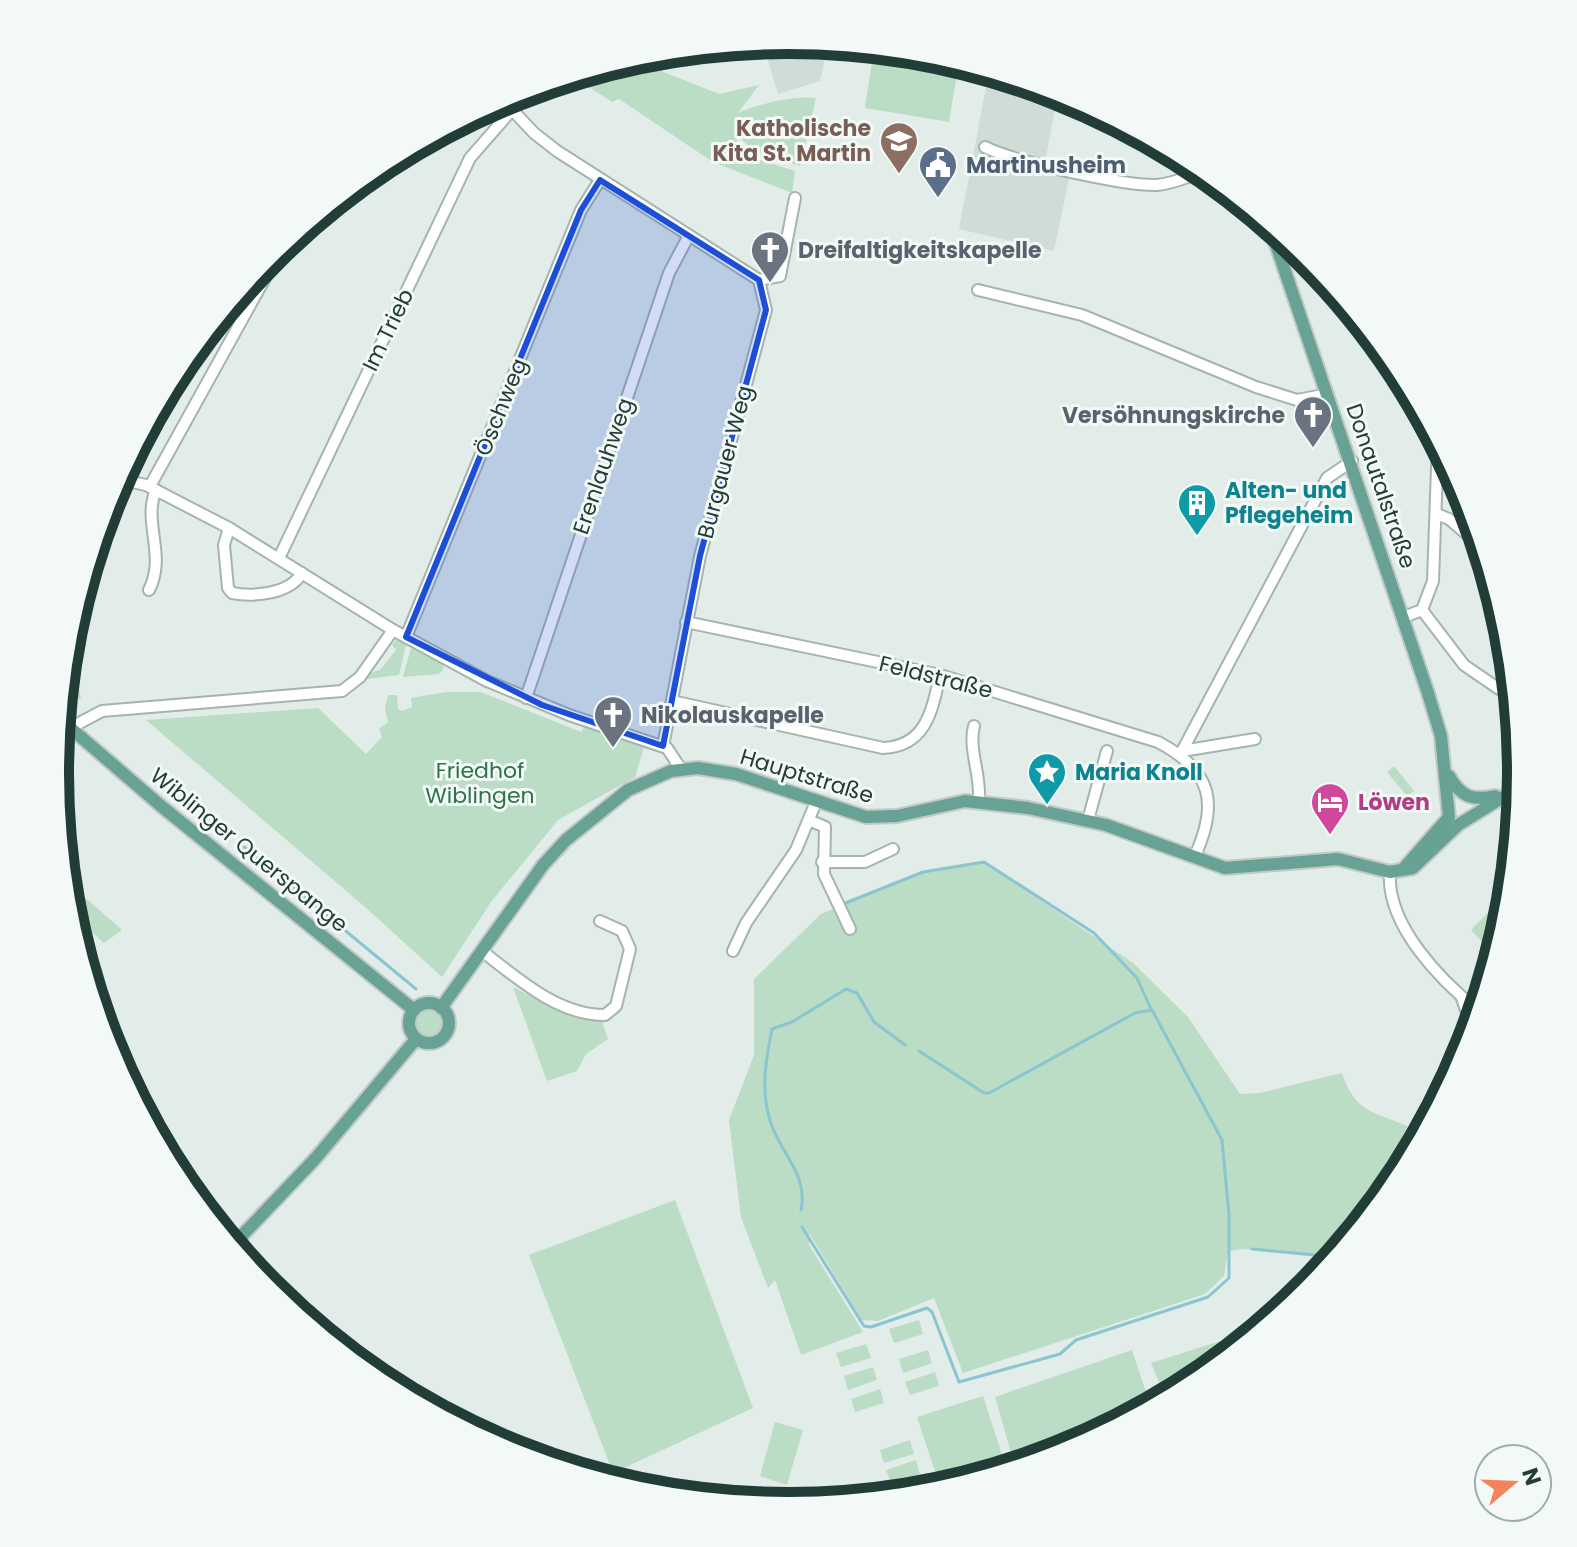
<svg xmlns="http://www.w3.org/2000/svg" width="1577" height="1547" viewBox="0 0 1577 1547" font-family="Poppins,sans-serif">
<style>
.built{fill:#d0dcd7}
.green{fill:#bbddc5}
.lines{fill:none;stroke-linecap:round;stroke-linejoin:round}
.stream{stroke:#8ac5d1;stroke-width:3}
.minor-casing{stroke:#a5b4af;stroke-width:14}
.major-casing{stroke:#c1c9c7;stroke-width:16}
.minor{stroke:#fff;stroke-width:10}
.major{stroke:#67a294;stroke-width:12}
.marked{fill:#1d4ed8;fill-opacity:0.2;stroke:#1d4ed8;stroke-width:6;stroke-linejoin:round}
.labels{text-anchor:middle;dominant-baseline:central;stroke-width:6;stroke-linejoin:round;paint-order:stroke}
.education-label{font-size:22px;font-weight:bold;fill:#785e54;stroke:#f3f9f6;text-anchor:end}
.service-label{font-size:22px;font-weight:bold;fill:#4e5e75;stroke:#f3f9f6;text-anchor:start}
.worship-label{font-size:22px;font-weight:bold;fill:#5b616d;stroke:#f3f9f6;text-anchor:start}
.street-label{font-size:22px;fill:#223d37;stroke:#f3f9f6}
.culture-label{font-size:22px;font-weight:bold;fill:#0d838f;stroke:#f3f9f6;text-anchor:start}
.park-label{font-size:22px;fill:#2c744a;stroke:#f3f9f6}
.hotel-label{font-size:22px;font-weight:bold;fill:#b23c85;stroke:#f3f9f6;text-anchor:start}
.rim{fill:none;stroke:#223d37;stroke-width:10}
</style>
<rect width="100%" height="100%" fill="#e2ece8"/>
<!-- built -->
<g class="built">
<polygon points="789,40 828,44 820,81 778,94 763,43"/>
<polygon points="989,72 1058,92 1044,168 1070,173 1054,251 959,229"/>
</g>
<!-- green -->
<g class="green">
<polygon points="873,54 958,67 949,122 865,108"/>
<path d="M 631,59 L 719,94 L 759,85 L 738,113 C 759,104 794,95 816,98 L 800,166 L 755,151 L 735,134 L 741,154 L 795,171 L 792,193 L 713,162 L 619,99 L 612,102 L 572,76 Z"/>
<polygon points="397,639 406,645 399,675 366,679 368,673 380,670 396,650 392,645"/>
<polygon points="411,648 442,662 444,669 439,674 403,677"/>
<polygon points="70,651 81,699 62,702 67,653"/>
<polygon points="446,692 481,692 581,732 585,725 644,747 635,777 558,820 491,902 442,977 364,906 146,720 318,708 366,754 382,737 379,729 388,722 385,709 388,695 397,695 398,709 402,711 412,707 411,698"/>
<polygon points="1394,766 1414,791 1407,796 1387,772"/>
<path d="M 984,862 L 1133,963 L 1188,1017 L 1240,1094 L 1260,1093 L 1342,1073 C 1358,1122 1385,1110 1423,1135 L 1398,1181 L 1336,1257 L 1243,1249 L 1228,1251 L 1224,1276 L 1205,1294 L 963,1373 L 934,1298 L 878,1321 L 862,1320 L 809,1233 L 809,1245 L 863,1332 L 801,1355 L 775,1280 L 768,1288 L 741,1217 L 729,1120 L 754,1055 L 754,979 L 821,914 L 921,873 Z"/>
<polygon points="66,881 122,930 104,943 69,912"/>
<polygon points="1510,890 1508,917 1496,957 1471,930"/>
<polygon points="513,987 556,1009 602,1021 608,1039 586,1054 577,1071 547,1081"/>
<circle cx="429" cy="1023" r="20"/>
<polygon points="675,1200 753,1408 613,1473 529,1255"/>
<polygon points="919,1320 923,1334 894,1343 889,1329"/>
<polygon points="1233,1337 1238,1349 1196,1384 1166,1400 1151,1363"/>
<polygon points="866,1344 871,1358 841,1367 836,1353"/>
<polygon points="928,1350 932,1363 903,1373 899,1359"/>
<polygon points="1132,1350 1151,1407 1069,1451 1015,1467 995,1397"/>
<polygon points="873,1367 877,1380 848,1390 844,1376"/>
<polygon points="935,1372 939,1386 910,1395 905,1382"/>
<polygon points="880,1389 884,1403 855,1412 851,1399"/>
<polygon points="983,1396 1007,1470 941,1490 917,1417"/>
<polygon points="775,1422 803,1430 787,1485 760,1476"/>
<polygon points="910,1440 914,1454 884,1463 880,1450"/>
<polygon points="916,1460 920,1474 891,1483 886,1470"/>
<polygon points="922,1480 927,1493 895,1497 893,1490"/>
</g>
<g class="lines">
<!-- stream -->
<g class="stream">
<polyline points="244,847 416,989"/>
<polyline points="843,904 923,872 984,862 1094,933 1137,978 1151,1009"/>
<path d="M 801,1210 C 809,1172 777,1151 769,1117 C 761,1087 766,1059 772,1029 L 792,1022 L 846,989 L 857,993 L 874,1022 L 905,1045"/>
<polyline points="802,1227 864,1326 871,1327 927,1308 932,1312 959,1382 1060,1354 1076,1340 1208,1297 1229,1278 1229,1215 1222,1140 1152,1010 1135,1013 989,1093 984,1093 919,1051"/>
<polyline points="1252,1249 1336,1257"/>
</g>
<!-- minor casing -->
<g class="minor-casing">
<g id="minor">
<polyline points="502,99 534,133 557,151 759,280"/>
<path d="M 985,147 C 1011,161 1126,186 1157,185 C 1173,184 1189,176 1205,171"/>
<polyline points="978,290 1082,315 1256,387 1297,400 1328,394"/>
<polyline points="118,479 146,485 229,528 393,630 487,681 569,715 667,748 681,769"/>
<polyline points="150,486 285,242"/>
<polyline points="1436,514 1449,519 1483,548"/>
<path d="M 229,528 L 224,545 L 228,588 L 232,593 C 254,597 290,594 302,573"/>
<polyline points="279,558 470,158 511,111"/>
<path d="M 149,590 C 167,555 142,522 156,490"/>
<polyline points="1422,610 1464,665 1499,689"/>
<polyline points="1404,617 1422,610 1433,581 1438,440"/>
<path d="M 686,622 L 940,675 L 1158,742 C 1213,771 1219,804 1194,858"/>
<polyline points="406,637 581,210 600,180"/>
<polyline points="526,698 669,273 688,237"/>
<path d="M 672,701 L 883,748 C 926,746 932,711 940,675"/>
<path d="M 974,726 C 968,749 981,774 979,801"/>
<polyline points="70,728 102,711 342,691 360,677 393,630"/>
<polyline points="663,746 700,556 766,310 759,280 780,276 795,198"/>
<polyline points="1182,751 1255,739"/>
<polyline points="1180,755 1327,478 1352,461"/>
<polyline points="809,820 825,827 824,874 850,929"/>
<polyline points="1088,820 1107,751"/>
<polyline points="822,862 865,862 893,849"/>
<path d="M 1390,872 C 1386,925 1441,981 1479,1011"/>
<path d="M 482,951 C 518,979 558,1015 605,1015 L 616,1006 L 630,949 L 622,931 L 600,921"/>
<polyline points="733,951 746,923 796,850 816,802"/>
<polyline points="1462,998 1466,1010 1476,1021"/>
</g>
</g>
<!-- major casing -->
<g class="major-casing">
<g id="major">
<polyline points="1269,224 1427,690 1441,736 1449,817 1405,867"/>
<polyline points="60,719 161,806 414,1010"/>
<path d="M 1449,776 C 1461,797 1472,801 1495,796"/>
<circle cx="429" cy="1023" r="20"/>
<polyline points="441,1008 543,865 566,840 628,790 671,771 698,768 736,774 866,817 897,816 965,801 1028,808 1106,825 1225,868 1338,859 1390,872 1413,868 1458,825 1521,786"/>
<polyline points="232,1246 315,1159 416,1039"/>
</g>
</g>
<!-- minor -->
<use href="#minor" class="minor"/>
<!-- major -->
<use href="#major" class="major"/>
</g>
<!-- marked area -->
<path class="marked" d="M 600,180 L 759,280 L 766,310 L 700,556 L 663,746 L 542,705 L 406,637 L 581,210 Z"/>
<!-- icons -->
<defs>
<g id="school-pin" transform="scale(2)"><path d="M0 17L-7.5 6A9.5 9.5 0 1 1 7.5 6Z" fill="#8d6e63" stroke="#f3f9f6"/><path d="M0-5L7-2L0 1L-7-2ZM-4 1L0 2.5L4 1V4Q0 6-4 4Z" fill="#fff"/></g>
<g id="civic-pin" transform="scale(2)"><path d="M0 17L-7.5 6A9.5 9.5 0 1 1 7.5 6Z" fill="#5c6f8a" stroke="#f3f9f6"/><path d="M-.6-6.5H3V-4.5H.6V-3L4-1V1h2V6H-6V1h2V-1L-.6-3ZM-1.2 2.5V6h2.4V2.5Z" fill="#fff"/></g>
<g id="church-pin" transform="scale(2)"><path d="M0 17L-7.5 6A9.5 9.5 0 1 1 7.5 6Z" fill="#6b7280" stroke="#f3f9f6"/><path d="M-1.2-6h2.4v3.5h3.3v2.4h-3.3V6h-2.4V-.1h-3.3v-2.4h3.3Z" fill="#fff"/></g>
<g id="building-pin" transform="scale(2)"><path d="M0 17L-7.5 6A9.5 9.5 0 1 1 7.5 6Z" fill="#0f9aa8" stroke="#f3f9f6"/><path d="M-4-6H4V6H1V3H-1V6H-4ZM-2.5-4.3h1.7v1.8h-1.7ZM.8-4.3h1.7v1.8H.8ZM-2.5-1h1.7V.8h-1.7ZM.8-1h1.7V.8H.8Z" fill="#fff"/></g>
<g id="sight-pin" transform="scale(2)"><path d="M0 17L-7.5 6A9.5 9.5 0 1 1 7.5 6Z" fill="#0f9aa8" stroke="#f3f9f6"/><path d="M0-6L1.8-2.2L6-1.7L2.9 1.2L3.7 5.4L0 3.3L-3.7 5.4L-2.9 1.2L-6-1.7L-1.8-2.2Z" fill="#fff"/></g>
<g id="hotel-pin" transform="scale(2)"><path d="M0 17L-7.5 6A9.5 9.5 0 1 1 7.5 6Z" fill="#d1479c" stroke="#f3f9f6"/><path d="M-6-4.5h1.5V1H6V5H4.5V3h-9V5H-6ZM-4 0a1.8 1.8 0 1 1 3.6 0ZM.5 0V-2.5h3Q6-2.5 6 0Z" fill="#fff"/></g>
</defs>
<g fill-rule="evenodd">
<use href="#school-pin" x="899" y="141"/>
<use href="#civic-pin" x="938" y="165"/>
<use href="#church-pin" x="770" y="250"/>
<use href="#church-pin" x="1313" y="415"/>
<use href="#building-pin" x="1197" y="503"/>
<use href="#church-pin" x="613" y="715"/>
<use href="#sight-pin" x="1047" y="772"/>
<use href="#hotel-pin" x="1330" y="802"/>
</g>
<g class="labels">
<!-- education labels -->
<g class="education-label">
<text x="871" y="128">Katholische<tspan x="871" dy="25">Kita St. Martin</tspan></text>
</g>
<!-- service labels -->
<g class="service-label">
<text x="966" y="165">Martinusheim</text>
</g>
<!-- worship labels -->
<g class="worship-label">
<text x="798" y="250">Dreifaltigkeitskapelle</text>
<text x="1285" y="415" text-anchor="end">Versöhnungskirche</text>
<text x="641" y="715">Nikolauskapelle</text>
</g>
<!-- street labels -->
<g class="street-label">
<text transform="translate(388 330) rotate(-64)">Im Trieb</text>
<text transform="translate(501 407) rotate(-68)">Öschweg</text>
<text transform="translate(725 462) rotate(-75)">Burgauer Weg</text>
<text transform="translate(603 466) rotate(-71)">Erenlauhweg</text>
<text transform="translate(1381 486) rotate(71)">Donautalstraße</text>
<text transform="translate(936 677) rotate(14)">Feldstraße</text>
<text transform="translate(807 776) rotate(17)">Hauptstraße</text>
<text transform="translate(249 850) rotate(39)">Wiblinger Querspange</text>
</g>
<!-- culture labels -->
<g class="culture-label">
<text x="1225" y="490">Alten- und<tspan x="1225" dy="25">Pflegeheim</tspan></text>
<text x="1075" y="772">Maria Knoll</text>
</g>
<!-- park labels -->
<g class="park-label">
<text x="480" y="770">Friedhof<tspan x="480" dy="25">Wiblingen</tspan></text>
</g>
<!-- hotel labels -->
<g class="hotel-label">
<text x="1358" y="802">Löwen</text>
</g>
</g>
<!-- crop -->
<path d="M0 0H1577V1547H0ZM69 773a719 719 0 1 1 1438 0a719 719 0 1 1-1438 0Z" fill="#f3f9f6" fill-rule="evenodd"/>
<path class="rim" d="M69 773a719 719 0 1 1 1438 0a719 719 0 1 1-1438 0Z"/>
<!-- north arrow -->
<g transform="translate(1513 1483) rotate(71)"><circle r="38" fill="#f3f9f6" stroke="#9faeaa" stroke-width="2"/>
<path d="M0-6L14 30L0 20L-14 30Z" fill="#f2835b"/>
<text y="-12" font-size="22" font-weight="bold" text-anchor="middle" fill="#223d37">N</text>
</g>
</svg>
